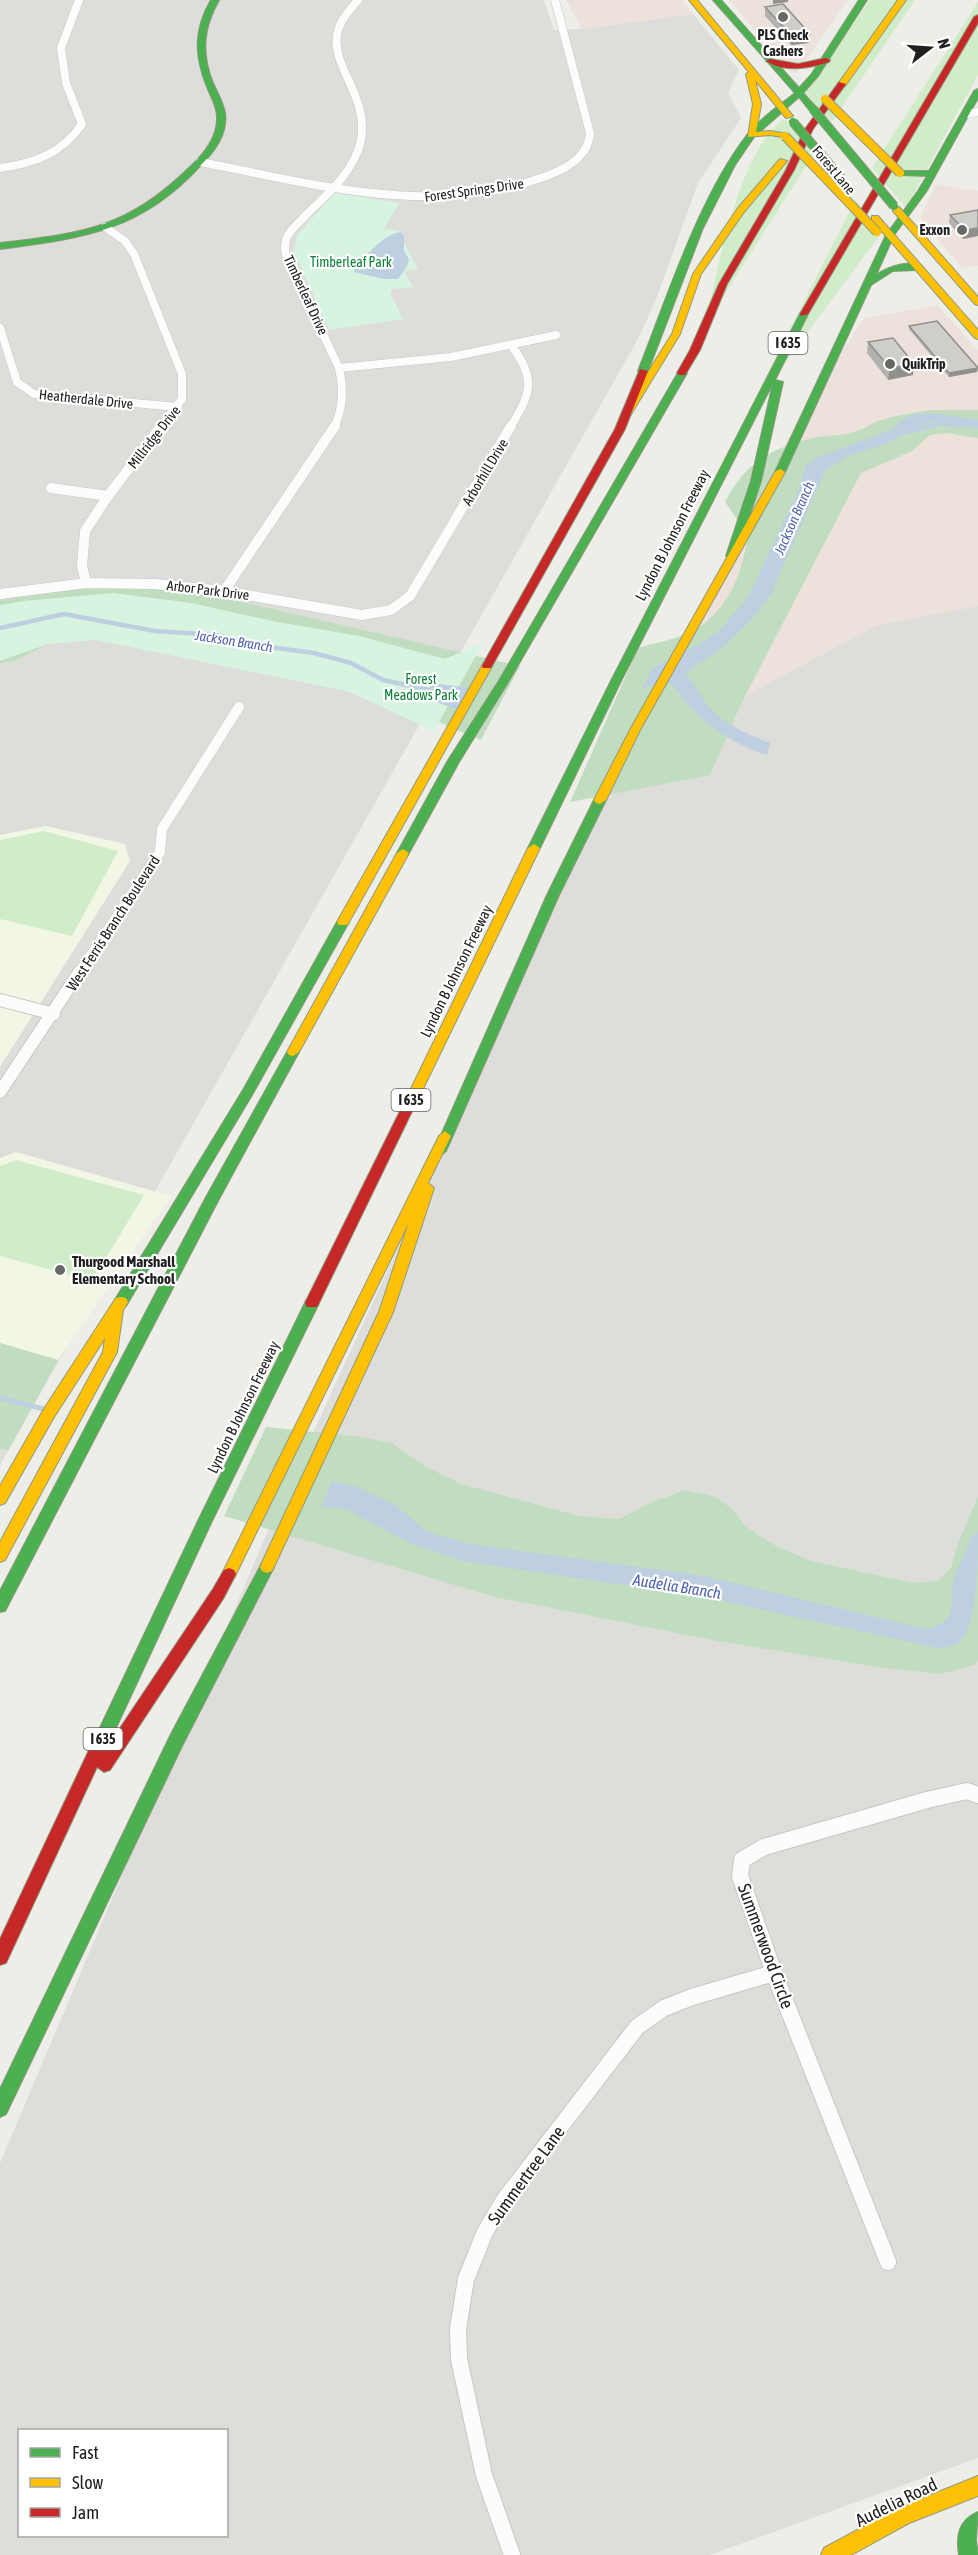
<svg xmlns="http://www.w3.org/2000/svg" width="978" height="2555" viewBox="0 0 978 2555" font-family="'Asap Condensed',sans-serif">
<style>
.residential{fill:#ddddda;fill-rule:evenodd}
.commercial{fill:#ece2db}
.education{fill:#f2f7e5}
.grass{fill:#d1ecc9}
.forest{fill:#c1ddbf}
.park{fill:#d7f4e0}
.water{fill:#bdcfe1}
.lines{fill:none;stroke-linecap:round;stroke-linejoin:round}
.stream-far2{stroke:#bdcfe1;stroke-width:3}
.stream-far1{stroke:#bdcfe1;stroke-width:4.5}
.stream{stroke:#bdcfe1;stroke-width:5}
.street-far3-casing{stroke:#c7c7c5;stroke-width:9}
.street-far2-casing{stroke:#c7c7c5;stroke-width:11}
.street-far1-casing{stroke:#c7c7c5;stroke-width:14}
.street-casing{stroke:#c7c7c5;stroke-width:18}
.fast-casing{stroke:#909980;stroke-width:2}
.slow-casing{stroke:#909980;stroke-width:2}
.jam-casing{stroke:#909980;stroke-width:2}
.street-far3{stroke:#fcfcfc;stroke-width:8}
.street-far2{stroke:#fcfcfc;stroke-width:10}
.street-far1{stroke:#fcfcfc;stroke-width:12}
.street{stroke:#fcfcfc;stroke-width:16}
.fast{fill:#4caf50;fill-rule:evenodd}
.slow{fill:#ffc107;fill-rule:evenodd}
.jam{fill:#c62828;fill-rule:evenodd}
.fast-bridge-casing{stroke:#909980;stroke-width:10;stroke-linecap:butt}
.slow-bridge-casing{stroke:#909980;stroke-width:10;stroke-linecap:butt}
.fast-bridge{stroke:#4caf50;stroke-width:8}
.slow-bridge{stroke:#ffc107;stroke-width:8}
.wall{fill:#b2b1ae}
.shaded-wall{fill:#91908d}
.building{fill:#cfceca;stroke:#91908d;stroke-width:1.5}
.poi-dot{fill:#686866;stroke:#fff;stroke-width:2}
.labels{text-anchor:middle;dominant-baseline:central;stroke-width:4.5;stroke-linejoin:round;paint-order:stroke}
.far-poi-label{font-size:14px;font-weight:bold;fill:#202020;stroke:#fff}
.far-street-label{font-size:14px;fill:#202020;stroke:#fff}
.far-park-label{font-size:14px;fill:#0d7f38;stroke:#fff}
.shield{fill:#fff;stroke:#636363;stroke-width:1.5}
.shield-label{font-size:14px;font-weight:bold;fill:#202020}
.far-water-label{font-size:14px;font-style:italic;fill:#4d61b0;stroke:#fff}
.street-label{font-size:15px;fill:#202020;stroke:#fff}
.poi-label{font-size:15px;font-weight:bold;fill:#202020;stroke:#fff;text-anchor:start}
.water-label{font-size:16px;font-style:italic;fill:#4d61b0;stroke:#fff}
.near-street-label{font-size:18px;fill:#202020;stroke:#fff}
</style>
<rect width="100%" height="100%" fill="#eeeee9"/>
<!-- residential -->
<g class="residential">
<polygon points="0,0 544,0 554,30 582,29 693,14 739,70 728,93 741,118 698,183 656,300 638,339 0,1465"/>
<path d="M 978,603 L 978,2458 L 710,2555 L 0,2555 L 0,2163 L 267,1533 L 621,762 L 878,622 ZM 20,2430 L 226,2430 L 226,2536 L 20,2536 Z"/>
</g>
<!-- commercial -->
<g class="commercial">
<polygon points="566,0 682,0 693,14 582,29"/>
<polygon points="729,0 848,0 797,73 790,72"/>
<polygon points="936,184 978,191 978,266 962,268 920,218"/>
<polygon points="937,305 978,350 978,606 876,626 621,762 798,419 864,318"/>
</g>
<!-- education -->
<g class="education">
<polygon points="46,826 125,844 130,861 0,1067 0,835"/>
<polygon points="16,1152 171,1196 58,1360 0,1343 0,1158"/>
</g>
<!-- grass -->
<g class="grass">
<polygon points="870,0 915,0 832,122 804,92"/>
<polygon points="978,2 978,75 906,208 872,168"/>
<path d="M 784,119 L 815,152 L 704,327 C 718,271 737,153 784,119 Z"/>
<polygon points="855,200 883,231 748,412"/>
<polygon points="44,831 118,851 72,936 0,919 0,840"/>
<polygon points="16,1160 144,1195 92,1281 0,1256 0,1166"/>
</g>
<!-- forest -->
<g class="forest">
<path d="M 930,410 L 978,410 L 978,438 L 947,433 L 930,435 L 912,451 L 861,473 L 741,704 L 710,775 L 570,802 L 638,648 C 654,643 681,638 695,630 C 729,609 742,574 748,536 L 725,502 C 744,463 773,447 814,438 C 825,435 836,436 846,434 C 857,432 866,427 876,422 C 889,416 914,413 930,410 Z"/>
<polygon points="147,587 220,597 520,666 481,740 379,697 82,637 61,637 14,661 0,663 0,600 72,589"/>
<polygon points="0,1343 58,1360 8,1451 0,1448"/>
<polygon points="266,1427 354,1436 392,1443 426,1467 461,1484 579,1516 619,1519 650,1503 685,1490 716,1497 732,1509 745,1526 772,1544 811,1561 913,1583 938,1581 951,1568 958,1543 978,1497 978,1660 974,1665 941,1674 877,1667 718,1641 495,1597 224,1516"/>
</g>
<!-- park -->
<g class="park">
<polygon points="335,193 400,203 384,228 403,232 401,237 418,269 404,271 413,287 392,289 390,293 403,319 329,330 294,252 297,235"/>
<polygon points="113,593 191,603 272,621 359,636 445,659 483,643 434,731 350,692 96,640 48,644 0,661 0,605 24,601"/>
</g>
<!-- water -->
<g class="water">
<path d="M 401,232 L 404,235 L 404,250 L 409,260 L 407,266 L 398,279 L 383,279 L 354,272 L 354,264 C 372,255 377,237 401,232 Z"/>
<path d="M 915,414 L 938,414 L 978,420 L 978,429 L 937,422 L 924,423 L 886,444 L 848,456 L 825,471 L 771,594 L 757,613 L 735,636 L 717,652 L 685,673 C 693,682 698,690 704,700 C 719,722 746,734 770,743 L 767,755 C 738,746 708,728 688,705 C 678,695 681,691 667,681 L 641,689 L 654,667 L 691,649 L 719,631 L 748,597 L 799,489 L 806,465 L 816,458 L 893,429 L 902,420 Z"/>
<polygon points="432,683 478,689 467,714 424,697"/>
<path d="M 332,1481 L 357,1487 L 397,1506 L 427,1532 L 469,1544 L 705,1576 L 926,1629 C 962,1620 947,1604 955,1577 C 959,1564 967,1550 972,1537 L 978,1532 C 978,1560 978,1631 957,1644 C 951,1647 944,1647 938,1648 L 704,1597 L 463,1561 L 412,1544 L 346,1509 L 321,1507 Z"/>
</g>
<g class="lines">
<!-- stream-far2 -->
<polyline class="stream-far2" points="923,428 939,424 958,426"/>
<!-- stream-far1 -->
<g class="stream-far1">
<polyline points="906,432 929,426"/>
<polyline points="0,628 64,614 155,631 217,635 261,646 314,653 351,663 383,680 433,691"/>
</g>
<!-- stream -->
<polyline class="stream" points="0,1398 44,1409"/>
<!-- street-far3 casing -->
<g class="street-far3-casing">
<g id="street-far3">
<polyline points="966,114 978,112"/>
<path d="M 200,162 C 316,184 428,218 544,177 C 564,170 589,157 590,133 L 555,0"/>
<path d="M 0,168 C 34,163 62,154 82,124 L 66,83 L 61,48 L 79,0"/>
<polyline points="105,227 125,241 134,254 182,374 182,399 160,428"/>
<polyline points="0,328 17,382 34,394 178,407"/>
<polyline points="339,368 451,357 556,335"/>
<path d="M 334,428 C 343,408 344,390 339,368 L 286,255 C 285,249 284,243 287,237 C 291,228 301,221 308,213 C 329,193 355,170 361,140 C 369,97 332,68 337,35 C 339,21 349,11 358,0"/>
<path d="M 510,428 C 531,393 537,380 511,345"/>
</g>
</g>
<!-- street-far2 casing -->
<g class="street-far2-casing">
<g id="street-far2">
<polyline points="51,488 108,496"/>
<polyline points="86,583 82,566 85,531 108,496 161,426"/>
<polyline points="224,591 335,426"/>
<polyline points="0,594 86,583 155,584 224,591 362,615 391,610 410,596 511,426"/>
<polyline points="79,973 160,852 162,829 239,707"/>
</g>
</g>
<!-- street-far1 casing -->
<g class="street-far1-casing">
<g id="street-far1">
<polyline points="0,1000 54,1014"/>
<polyline points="0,1092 80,971"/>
</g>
</g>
<!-- street casing -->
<g class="street-casing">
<g id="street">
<polyline points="888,2262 774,1973 740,1876 742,1860 764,1847 927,1800 967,1791 978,1795"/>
<polyline points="512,2555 484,2475 459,2359 458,2329 466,2279 485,2232 504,2200 637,2027 664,2008 692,1997 774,1973"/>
</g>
</g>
<!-- fast casing -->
<g class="fast-casing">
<g id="fast">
<path d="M 211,0 L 219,0 C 203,28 201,53 213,83 C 217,92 223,102 225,113 C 228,133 215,151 201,165 C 141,231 84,238 0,249 L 0,243 C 84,233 126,229 190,167 C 204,154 218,137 217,117 C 217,106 211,97 207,87 C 194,55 194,29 211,0 Z"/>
<path d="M 713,0 L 721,0 L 799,88 L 811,75 L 859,0 L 867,0 L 818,76 L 803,93 L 816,107 L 816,111 L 810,111 L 799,97 L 754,137 L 735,165 L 703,228 L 648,371 L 643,374 L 638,371 C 668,296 698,199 747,135 C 759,119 779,106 795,93 Z"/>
<path d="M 978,89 L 978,98 L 926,192 L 894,235 L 876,275 C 888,267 909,259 921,267 L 917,270 L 893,271 L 871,285 L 785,472 L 777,474 L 775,472 L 886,235 L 918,191 L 927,176 L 900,175 L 896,173 L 900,171 L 929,171 L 974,91 Z"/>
<polygon points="801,312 808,314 775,380 783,382 761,481 736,556 731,559 726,556 751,481 773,383 622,679 540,848 534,852 530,851 528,848 612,679"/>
<polygon points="679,371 687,373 510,679 459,762 409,853 407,856 399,856 397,853 447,762 500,679"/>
<polygon points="600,796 606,800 559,895 446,1151 440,1156 435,1154 434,1151 547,895 594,800"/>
<polygon points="343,918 349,922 252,1095 126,1306 116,1306 114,1302 116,1298 243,1090 337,922"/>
<polygon points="293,1048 299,1052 219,1199 5,1611 0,1612 0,1591 205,1199 287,1052"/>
<polygon points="312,1298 317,1299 319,1303 212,1521 102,1758 96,1760 90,1758 88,1753 198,1521 305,1303 307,1299"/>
<polygon points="267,1561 272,1563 274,1567 183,1744 6,2114 0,2117 0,2089 171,1734 262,1563"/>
<path d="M 978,2512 L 976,2540 L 978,2555 L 959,2555 C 956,2536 958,2521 978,2512 Z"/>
</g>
</g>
<!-- slow casing -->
<g class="slow-casing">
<g id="slow">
<polygon points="689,0 697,0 793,116 786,118 755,80 761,104 756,132 770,131 788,134 788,138 770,135 748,137 753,104 746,74 749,72"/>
<polygon points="898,0 906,0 845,86 839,86 838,84"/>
<polygon points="780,159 787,161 744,212 701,274 680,334 628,419 622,419 620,417 672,334 693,274 738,208"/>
<polygon points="893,207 899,207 978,297 978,305 975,304 893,211"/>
<polygon points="872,216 878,216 978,330 978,339 975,338 872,220"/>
<polygon points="780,469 785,472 640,730 606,800 600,804 596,803 594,800 630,730 775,472"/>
<polygon points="487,663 492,666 349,922 347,925 339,925 337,922 482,666"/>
<polygon points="534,844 540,848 418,1099 412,1104 408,1102 406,1099 528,848"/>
<polygon points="403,849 409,853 299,1052 293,1056 289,1055 287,1052 397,853"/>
<polygon points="445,1131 451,1136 428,1183 434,1188 393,1312 272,1571 267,1573 262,1571 260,1567 379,1312 409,1222 234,1578 229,1580 224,1578 222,1574 224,1570 439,1136"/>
<polygon points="121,1297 126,1298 128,1302 123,1310 117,1352 5,1560 0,1562 0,1542 103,1352 105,1338 54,1417 5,1503 0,1505 0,1486 44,1409 116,1298"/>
<polygon points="978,2476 978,2496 909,2523 851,2555 821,2555 824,2548 896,2509"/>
</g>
</g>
<!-- jam casing -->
<g class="jam-casing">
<g id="jam">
<polygon points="978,15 978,23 808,314 801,316 800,314 974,17"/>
<path d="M 826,58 L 830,60 L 829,62 C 809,68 785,73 766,61 L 770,59 L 798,64 Z"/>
<polygon points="839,82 846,84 813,129 794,170 727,284 700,350 685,375 679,375 677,373 690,350 719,284 786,170 805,129"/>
<polygon points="640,369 648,371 625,429 492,666 491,668 483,668 482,666 615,429"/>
<polygon points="412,1094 418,1099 319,1303 317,1307 307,1307 305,1303 406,1099"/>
<polygon points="229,1568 234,1570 236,1574 223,1599 110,1770 104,1772 97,1767 6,1963 0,1965 0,1939 90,1748 96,1746 102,1748 104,1752 213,1589 224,1570"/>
</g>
</g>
<!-- street-far3 -->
<use href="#street-far3" class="street-far3"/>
<!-- street-far2 -->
<use href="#street-far2" class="street-far2"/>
<!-- street-far1 -->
<use href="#street-far1" class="street-far1"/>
<!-- street -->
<use href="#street" class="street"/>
<!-- fast -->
<use href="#fast" class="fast"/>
<!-- slow -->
<use href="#slow" class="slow"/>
<!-- jam -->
<use href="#jam" class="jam"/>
<!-- fast-bridge casing -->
<g class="fast-bridge-casing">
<g id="fast-bridge">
<polyline points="813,109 894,206"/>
<polyline points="793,122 841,178"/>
</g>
</g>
<!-- slow-bridge casing -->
<g class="slow-bridge-casing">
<g id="slow-bridge">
<polyline points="825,99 900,173"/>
<polyline points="785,136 877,232"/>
</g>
</g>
<!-- fast-bridge -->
<use href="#fast-bridge" class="fast-bridge"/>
<!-- slow-bridge -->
<use href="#slow-bridge" class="slow-bridge"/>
</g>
<!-- wall -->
<g class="wall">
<polygon points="765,7 809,43 791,45 765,16"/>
<polygon points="978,210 978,236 963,239 949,223 950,215"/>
<polygon points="909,326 977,372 949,377 909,329"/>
<polygon points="868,342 913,375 888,380 867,353"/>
</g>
<!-- shaded-wall -->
<g class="shaded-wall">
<polygon points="773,0 788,0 788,2 773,4"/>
<polygon points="810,34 809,43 791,45 792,36"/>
<polygon points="978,228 978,236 963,239 965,230"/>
<polygon points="914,364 913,375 888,380 890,368"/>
<polygon points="978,368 977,372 949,377 949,373"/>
</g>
<!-- building -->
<g class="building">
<polygon points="783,4 810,34 792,36 765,7"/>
<polygon points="978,210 978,228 965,230 950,215"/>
<polygon points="937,321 978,368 949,373 909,326"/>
<polygon points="893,338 914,364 890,368 868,342"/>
</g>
<!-- markers -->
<g class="poi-dot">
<circle cx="783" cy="17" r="6"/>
<circle cx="962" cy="230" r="6"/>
<circle cx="890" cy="364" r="6"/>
<circle cx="60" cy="1270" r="6"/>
</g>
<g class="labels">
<!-- far-poi labels -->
<g class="far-poi-label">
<text x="783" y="35">PLS Check<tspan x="783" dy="16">Cashers</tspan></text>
<text x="950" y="230" text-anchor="end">Exxon</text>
<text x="902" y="364" text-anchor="start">QuikTrip</text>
</g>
<!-- far-street labels -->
<g class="far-street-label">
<text transform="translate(834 170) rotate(50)">Forest Lane</text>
<text transform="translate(474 190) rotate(-8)">Forest Springs Drive</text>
<text transform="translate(306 295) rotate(65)">Timberleaf Drive</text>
<text transform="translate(86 399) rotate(6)">Heatherdale Drive</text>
<text transform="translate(154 437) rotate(-52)">Millridge Drive</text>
<text transform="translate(485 472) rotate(-59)">Arborhill Drive</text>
<text transform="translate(208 590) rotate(7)">Arbor Park Drive</text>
</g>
<!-- far-park labels -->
<g class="far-park-label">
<text x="351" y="262">Timberleaf Park</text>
<text x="421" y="679">Forest<tspan x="421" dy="16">Meadows Park</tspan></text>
</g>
<!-- shield labels -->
<g class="shield">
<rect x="768.5" y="332" width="39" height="22" rx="4.5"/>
<rect x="391.5" y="1089" width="39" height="22" rx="4.5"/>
<rect x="83.5" y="1728" width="39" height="22" rx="4.5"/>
</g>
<g class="shield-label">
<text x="788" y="343">I 635</text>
<text x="411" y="1100">I 635</text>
<text x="103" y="1739">I 635</text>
</g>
<!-- far-water labels -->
<g class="far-water-label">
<text transform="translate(794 518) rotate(-66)">Jackson Branch</text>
<text transform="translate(234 641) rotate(9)">Jackson Branch</text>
</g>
<!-- street labels -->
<g class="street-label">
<text transform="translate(672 535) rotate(-63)">Lyndon B Johnson Freeway</text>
<text transform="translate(113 923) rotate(-57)">West Ferris Branch Boulevard</text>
<text transform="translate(456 971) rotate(-64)">Lyndon B Johnson Freeway</text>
<text transform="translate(243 1407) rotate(-64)">Lyndon B Johnson Freeway</text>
</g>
<!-- poi labels -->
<g class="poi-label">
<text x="72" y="1261">Thurgood Marshall<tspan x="72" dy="17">Elementary School</tspan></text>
</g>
<!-- water labels -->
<g class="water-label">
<text transform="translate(677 1586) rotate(9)">Audelia Branch</text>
</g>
<!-- near-street labels -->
<g class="near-street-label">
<text transform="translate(766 1946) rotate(70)">Summerwood Circle</text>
<text transform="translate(526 2175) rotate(-54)">Summertree Lane</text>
<text transform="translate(896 2502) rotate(-26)">Audelia Road</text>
</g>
</g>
<!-- legend -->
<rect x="18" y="2429" width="210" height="108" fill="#ffffff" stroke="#a6a6a6" stroke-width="1.5"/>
<rect x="30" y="2448" width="30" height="9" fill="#4caf50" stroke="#a6a6a6" stroke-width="1.5"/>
<text x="72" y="2459" font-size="18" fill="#202020">Fast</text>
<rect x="30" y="2478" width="30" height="9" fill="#ffc107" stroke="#a6a6a6" stroke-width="1.5"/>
<text x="72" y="2489" font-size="18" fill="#202020">Slow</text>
<rect x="30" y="2508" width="30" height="9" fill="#c62828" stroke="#a6a6a6" stroke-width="1.5"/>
<text x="72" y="2519" font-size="18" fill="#202020">Jam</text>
<!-- north arrow -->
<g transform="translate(930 48) rotate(73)" stroke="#ffffff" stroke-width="4.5" paint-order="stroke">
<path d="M0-4.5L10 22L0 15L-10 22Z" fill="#202020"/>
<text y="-9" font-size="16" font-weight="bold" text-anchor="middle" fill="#202020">N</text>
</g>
</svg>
